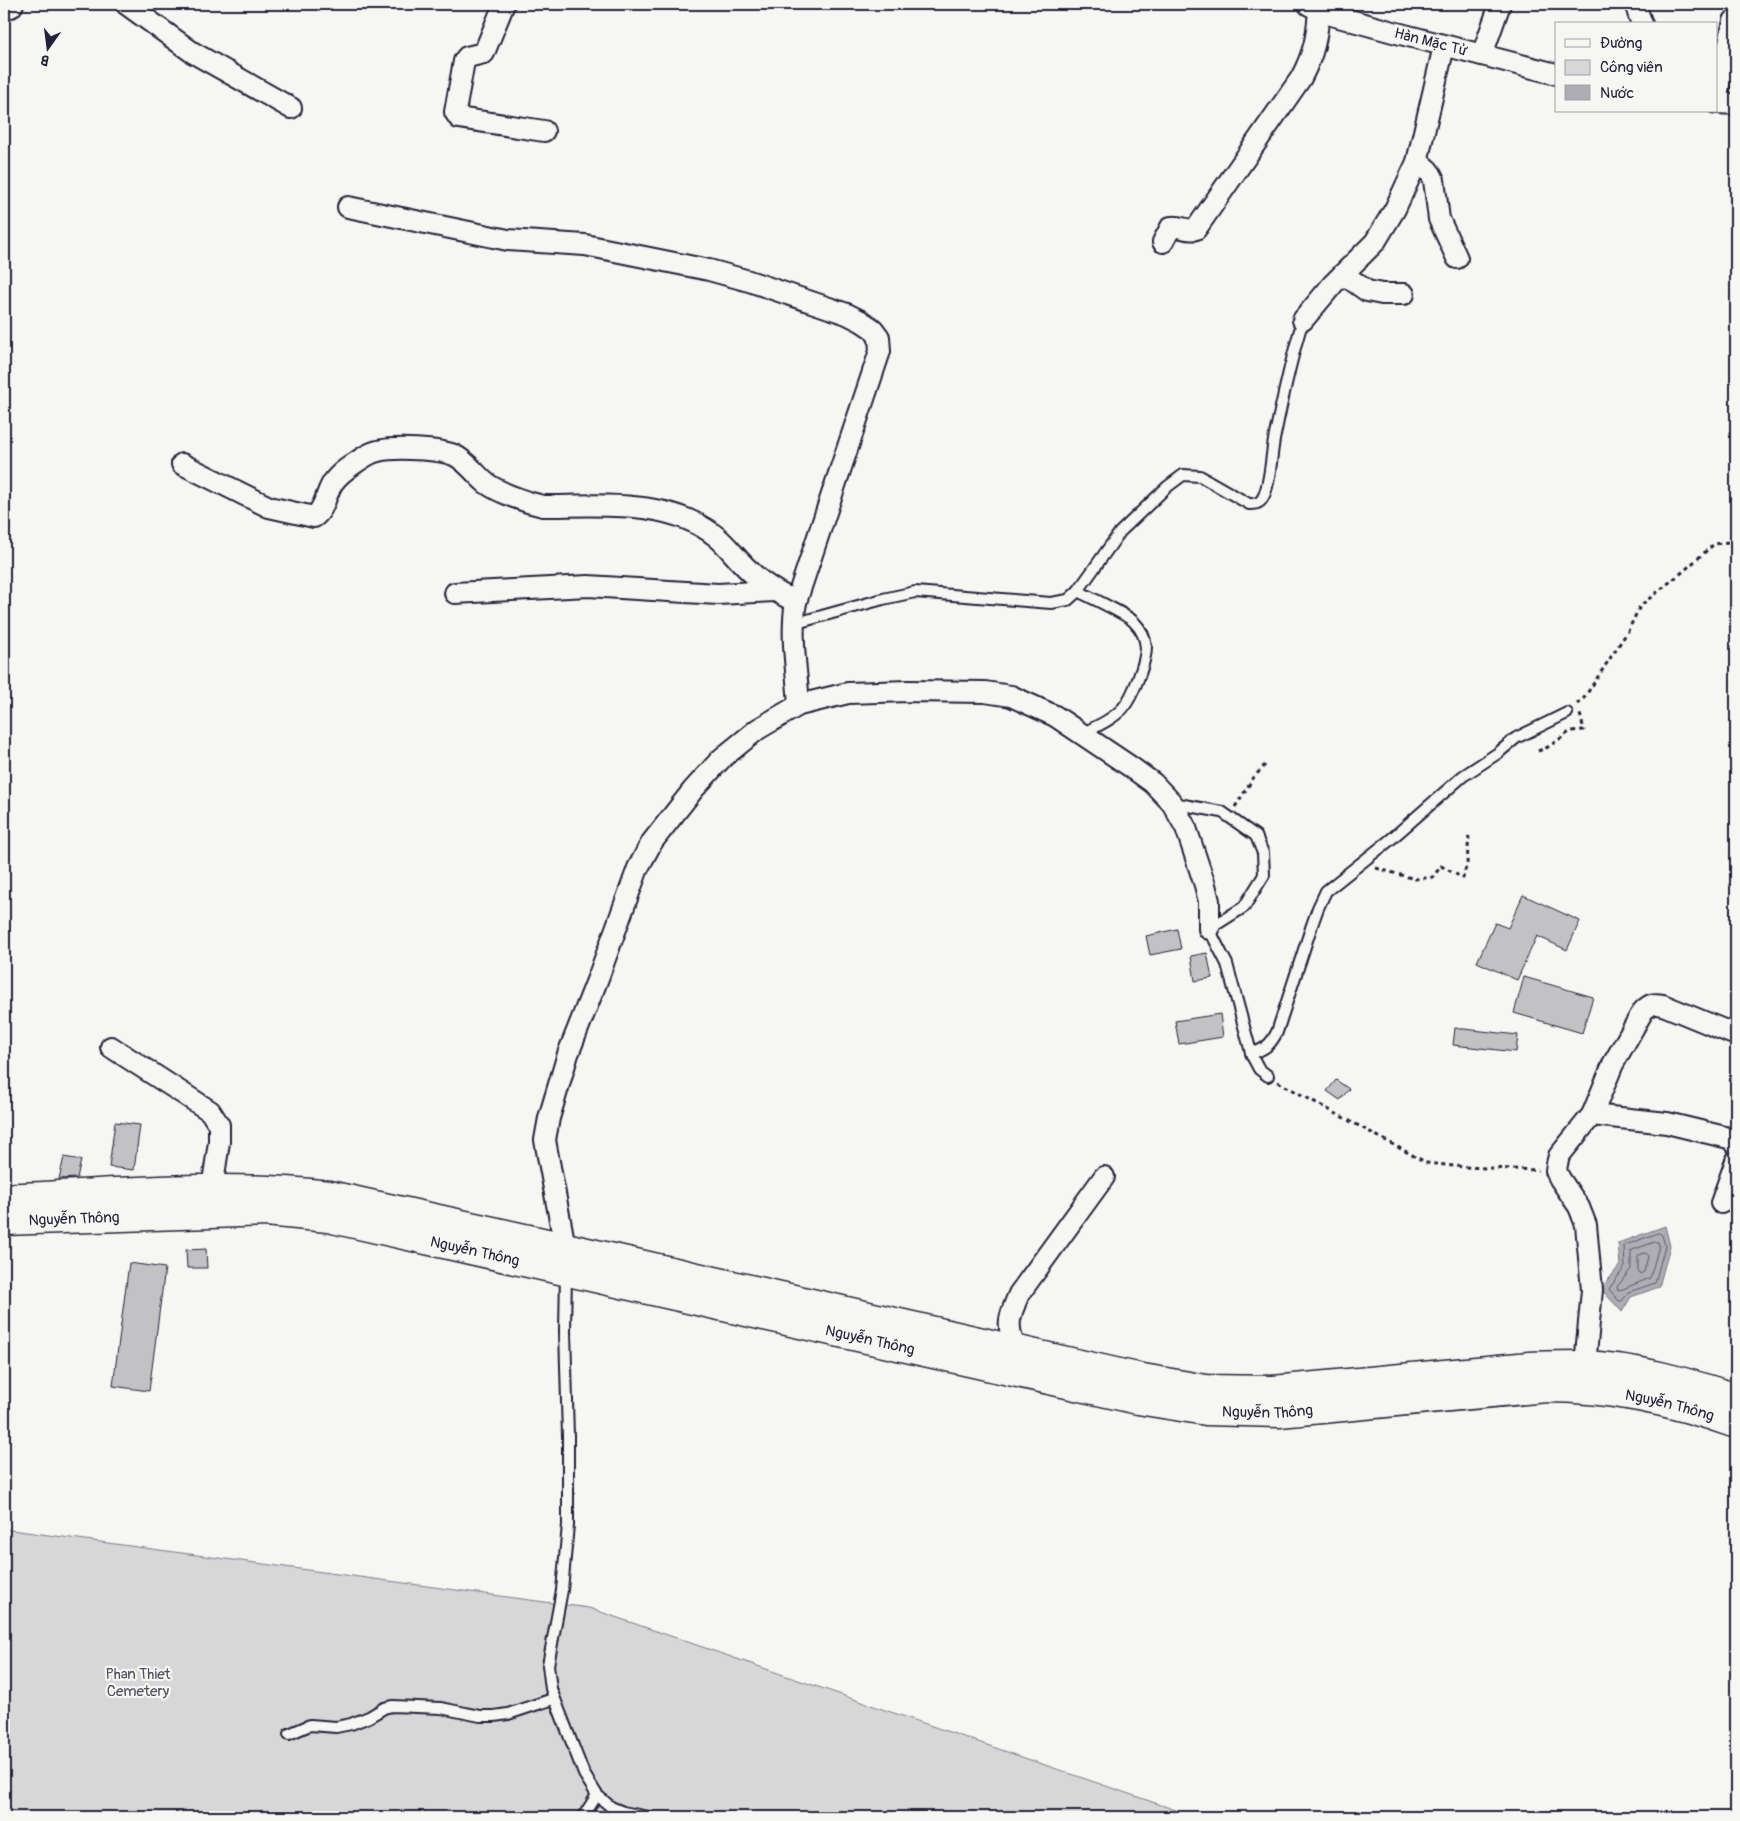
<svg xmlns="http://www.w3.org/2000/svg" width="1740" height="1821" viewBox="0 0 1740 1821" font-family="Pangolin,sans-serif">
<style>
.green{fill:#d7d7d7;stroke:#7c7c89}
.water{fill:#adadb3;stroke:#757583}
.lines{fill:none;stroke-linecap:round;stroke-linejoin:round}
.shore{stroke:#5a5a6b;stroke-width:1}
.building{fill:#c2c2c4;stroke:#22223b}
.lane-casing{stroke:#22223b;stroke-width:14}
.street-casing{stroke:#22223b;stroke-width:24}
.primary-casing{stroke:#22223b;stroke-width:31}
.path{stroke:#22223b;stroke-width:3;stroke-dasharray:4 4;stroke-linecap:butt}
.lane{stroke:#f6f6f2;stroke-width:10}
.street{stroke:#f6f6f2;stroke-width:20}
.primary{stroke:#f6f6f2;stroke-width:28}
.labels{text-anchor:middle;dominant-baseline:central;stroke-width:4.5;stroke-linejoin:round;paint-order:stroke}
.street-label{font-size:15px;fill:#22223b;stroke:#f6f6f2}
.park-label{font-size:15px;fill:#4f4f62;stroke:#f6f6f2}
</style>
<rect width="100%" height="100%" fill="#f6f6f2"/>
<filter id="ink" filterUnits="userSpaceOnUse"><feTurbulence type="fractalNoise" baseFrequency=".02" numOctaves="2"/><feDisplacementMap in="SourceGraphic" scale="10" xChannelSelector="R" yChannelSelector="G"/><feConvolveMatrix kernelMatrix="1 2 1 2 8 2 1 2 1" color-interpolation-filters="sRGB"/></filter>
<g filter="url(#ink)">
<!-- green -->
<polygon class="green" points="4,1529 589,1608 1196,1817 4,1817"/>
<!-- water -->
<polygon class="water" points="1665,1226 1670,1246 1659,1287 1631,1297 1622,1312 1601,1289 1620,1265 1618,1243"/>
<g class="lines">
<!-- shore -->
<g class="shore">
<polygon points="1659,1233 1662,1235 1665,1246 1655,1283 1629,1292 1622,1301 1619,1301 1609,1289 1625,1267 1624,1246"/>
<polygon points="1655,1242 1658,1242 1659,1246 1650,1278 1618,1291 1617,1287 1631,1269 1631,1251"/>
<polygon points="1645,1253 1647,1254 1648,1256 1644,1272 1640,1274 1638,1271 1638,1256"/>
</g>
</g>
<!-- building -->
<g class="building">
<polygon points="1523,895 1580,921 1567,950 1537,936 1517,980 1477,962 1495,923 1508,928"/>
<polygon points="1177,929 1181,949 1150,955 1146,936"/>
<polygon points="1207,953 1212,978 1195,981 1191,956"/>
<polygon points="1524,977 1593,997 1582,1033 1514,1013"/>
<polygon points="1220,1014 1223,1037 1179,1044 1175,1021"/>
<polygon points="1455,1028 1518,1035 1516,1052 1453,1045"/>
<polygon points="1336,1080 1349,1089 1340,1100 1327,1091"/>
<polygon points="115,1122 140,1125 134,1170 109,1167"/>
<polygon points="64,1157 81,1160 77,1178 59,1179"/>
<polygon points="206,1249 207,1268 187,1268 186,1250"/>
<polygon points="129,1263 165,1268 149,1391 113,1386"/>
</g>
<g class="lines">
<!-- lane casing -->
<g class="lane-casing">
<g id="lane">
<path d="M 1078,591 C 1089,597 1129,615 1135,623 C 1141,629 1145,638 1146,647 C 1146,662 1133,696 1123,708 C 1112,720 1095,727 1081,734"/>
<path d="M 793,624 L 883,599 L 915,592 L 1051,603 L 1068,600 L 1078,591 L 1120,532 L 1167,487 L 1183,475 L 1200,476 L 1249,504 C 1254,504 1259,504 1262,499 C 1271,486 1271,451 1275,435 C 1283,396 1291,358 1303,320"/>
<polyline points="1173,803 1222,812 1256,836 1263,853 1264,875 1244,907 1209,929 1227,964 1252,1056 1259,1069 1268,1076"/>
<path d="M 1251,1053 C 1265,1050 1271,1044 1277,1032 L 1312,925 L 1318,908 L 1326,891 L 1390,840 L 1463,776 L 1498,753 L 1516,738 L 1567,713"/>
<polyline points="566,1272 565,1331 568,1436 568,1525 562,1590 548,1665 551,1689 584,1774 597,1795 611,1807 623,1812 649,1817"/>
<polyline points="289,1734 310,1725 336,1727 351,1724 369,1717 384,1708 392,1706 441,1708 480,1716 494,1716 508,1714 553,1699"/>
<polyline points="583,1817 597,1795"/>
</g>
</g>
<!-- street casing -->
<g class="street-casing">
<g id="street">
<polyline points="126,4 192,52 291,108"/>
<polyline points="504,4 484,53 467,57 464,61 455,112 459,118 465,119 544,131"/>
<path id="s1" d="M 1309,5 L 1328,14 L 1393,32 L 1556,74"/>
<polyline points="11,7 13,4"/>
<polyline points="1638,13 1642,24"/>
<polyline points="1482,55 1500,4"/>
<polyline points="1716,99 1734,21"/>
<polyline points="1716,103 1736,104"/>
<path d="M 1417,162 C 1425,166 1431,172 1434,180 L 1439,219 L 1457,258"/>
<path d="M 348,207 L 508,240 L 585,245 L 709,270 L 749,281 L 847,314 L 861,321 L 873,329 L 879,337 L 880,351 L 796,602 C 790,636 797,671 799,705"/>
<path d="M 1163,242 L 1171,227 C 1180,225 1187,232 1196,229 L 1301,78 C 1314,53 1317,38 1319,10"/>
<polyline points="1343,274 1367,291 1382,294 1404,294"/>
<polyline points="1303,320 1333,284 1375,242 1395,209 1417,162 1444,46"/>
<path d="M 182,464 L 269,507 L 314,517 C 324,510 326,494 332,484 C 338,474 349,467 358,461 C 364,457 371,452 378,451 C 395,447 439,449 454,455 C 467,461 475,474 486,483 C 500,493 525,502 543,506 C 600,506 669,498 717,537 C 730,548 739,562 752,573 C 765,586 780,594 796,602"/>
<polyline points="455,593 588,586 718,594 774,591"/>
<polyline points="111,1047 210,1111 219,1125 219,1142 212,1189"/>
<polyline points="1592,1115 1667,1123 1733,1139 1736,1144"/>
<polyline points="1721,1203 1736,1161"/>
<polyline points="566,1259 565,1247 547,1151 545,1140 549,1118 568,1054 598,978 638,868 652,842 693,790 721,759 758,729 799,705 848,693 908,691 985,692 1011,696 1055,716 1131,767 1153,783 1172,803 1186,828 1205,885 1209,901 1209,929"/>
<path d="M 1015,1348 C 1006,1324 1009,1317 1019,1294 L 1104,1177"/>
<path d="M 1586,1378 L 1585,1365 L 1592,1290 L 1586,1225 L 1579,1207 L 1560,1179 L 1556,1171 L 1557,1164 L 1559,1156 L 1592,1115 L 1613,1064 L 1643,1011 C 1650,1004 1654,1003 1663,1005 L 1736,1035"/>
</g>
</g>
<!-- primary casing -->
<g class="primary-casing">
<g id="primary">
<path d="M 4,1198 C 112,1193 221,1182 329,1195 L 565,1247 L 1137,1377 L 1206,1389 L 1273,1390 L 1530,1366 C 1548,1365 1566,1365 1583,1365 C 1636,1367 1687,1382 1736,1398"/>
<path id="s2" d="M 4,1221 L 266,1212 L 328,1218 L 1138,1400 L 1206,1411 L 1279,1413 L 1546,1388 C 1612,1388 1675,1402 1736,1424"/>
</g>
</g>
<!-- path -->
<g class="path">
<polyline points="1577,704 1584,698 1628,631 1640,606 1685,570 1714,544 1736,541"/>
<polyline points="1538,751 1548,747 1571,731 1584,730 1580,714"/>
<polyline points="1235,807 1254,777 1265,765"/>
<polyline points="1376,868 1415,879 1433,877 1441,866 1463,878 1467,863 1469,834"/>
<polyline points="1278,1082 1427,1163 1463,1167 1538,1170"/>
</g>
<!-- lane -->
<use href="#lane" class="lane"/>
<!-- street -->
<use href="#street" class="street"/>
<!-- primary -->
<use href="#primary" class="primary"/>
</g>
</g>
<g class="labels">
<!-- street labels -->
<g class="street-label">
<text stroke="none"><textPath href="#s1" startOffset="128">Hàn Mặc Tử</textPath></text>
<text stroke="none"><textPath href="#s2" startOffset="70">Nguyễn Thông</textPath></text>
<text stroke="none"><textPath href="#s2" startOffset="475">Nguyễn Thông</textPath></text>
<text stroke="none"><textPath href="#s2" startOffset="880">Nguyễn Thông</textPath></text>
<text stroke="none"><textPath href="#s2" startOffset="1690">Nguyễn Thông</textPath></text>
<text stroke="none"><textPath href="#s2" startOffset="1285">Nguyễn Thông</textPath></text>
</g>
<!-- park labels -->
<g class="park-label">
<text x="138" y="1674">Phan Thiet<tspan x="138" dy="17">Cemetery</tspan></text>
</g>
</g>
<!-- margin -->
<rect width="1740" height="1821" fill="none" stroke="#f6f6f2" stroke-width="20"/>
<rect x="10" y="10" width="1720" height="1801" fill="none" stroke="#22223b" stroke-width="2" filter="url(#ink)"/>
<!-- legend -->
<rect x="1555" y="22" width="162" height="90" fill="#f6f6f2" stroke="#a1a1a9"/>
<rect x="1565" y="39" width="25" height="8" fill="#f6f6f2" stroke="#a1a1a9"/>
<text x="1600" y="48" font-size="15" fill="#22223b">Đường</text>
<rect x="1565" y="60" width="25" height="15" fill="#d7d7d7" stroke="#a1a1a9"/>
<text x="1600" y="72" font-size="15" fill="#22223b">Công viên</text>
<rect x="1565" y="85" width="25" height="15" fill="#adadb3" stroke="#a1a1a9"/>
<text x="1600" y="98" font-size="15" fill="#22223b">Nước</text>
<!-- north arrow -->
<g transform="translate(48 48) rotate(194)" stroke="#f6f6f2" stroke-width="4" paint-order="stroke">
<path d="M0-4L9 19L0 12L-9 19Z" fill="#22223b"/>
<text y="-8" font-size="14" font-weight="bold" text-anchor="middle" fill="#22223b">B</text>
</g>
</svg>
